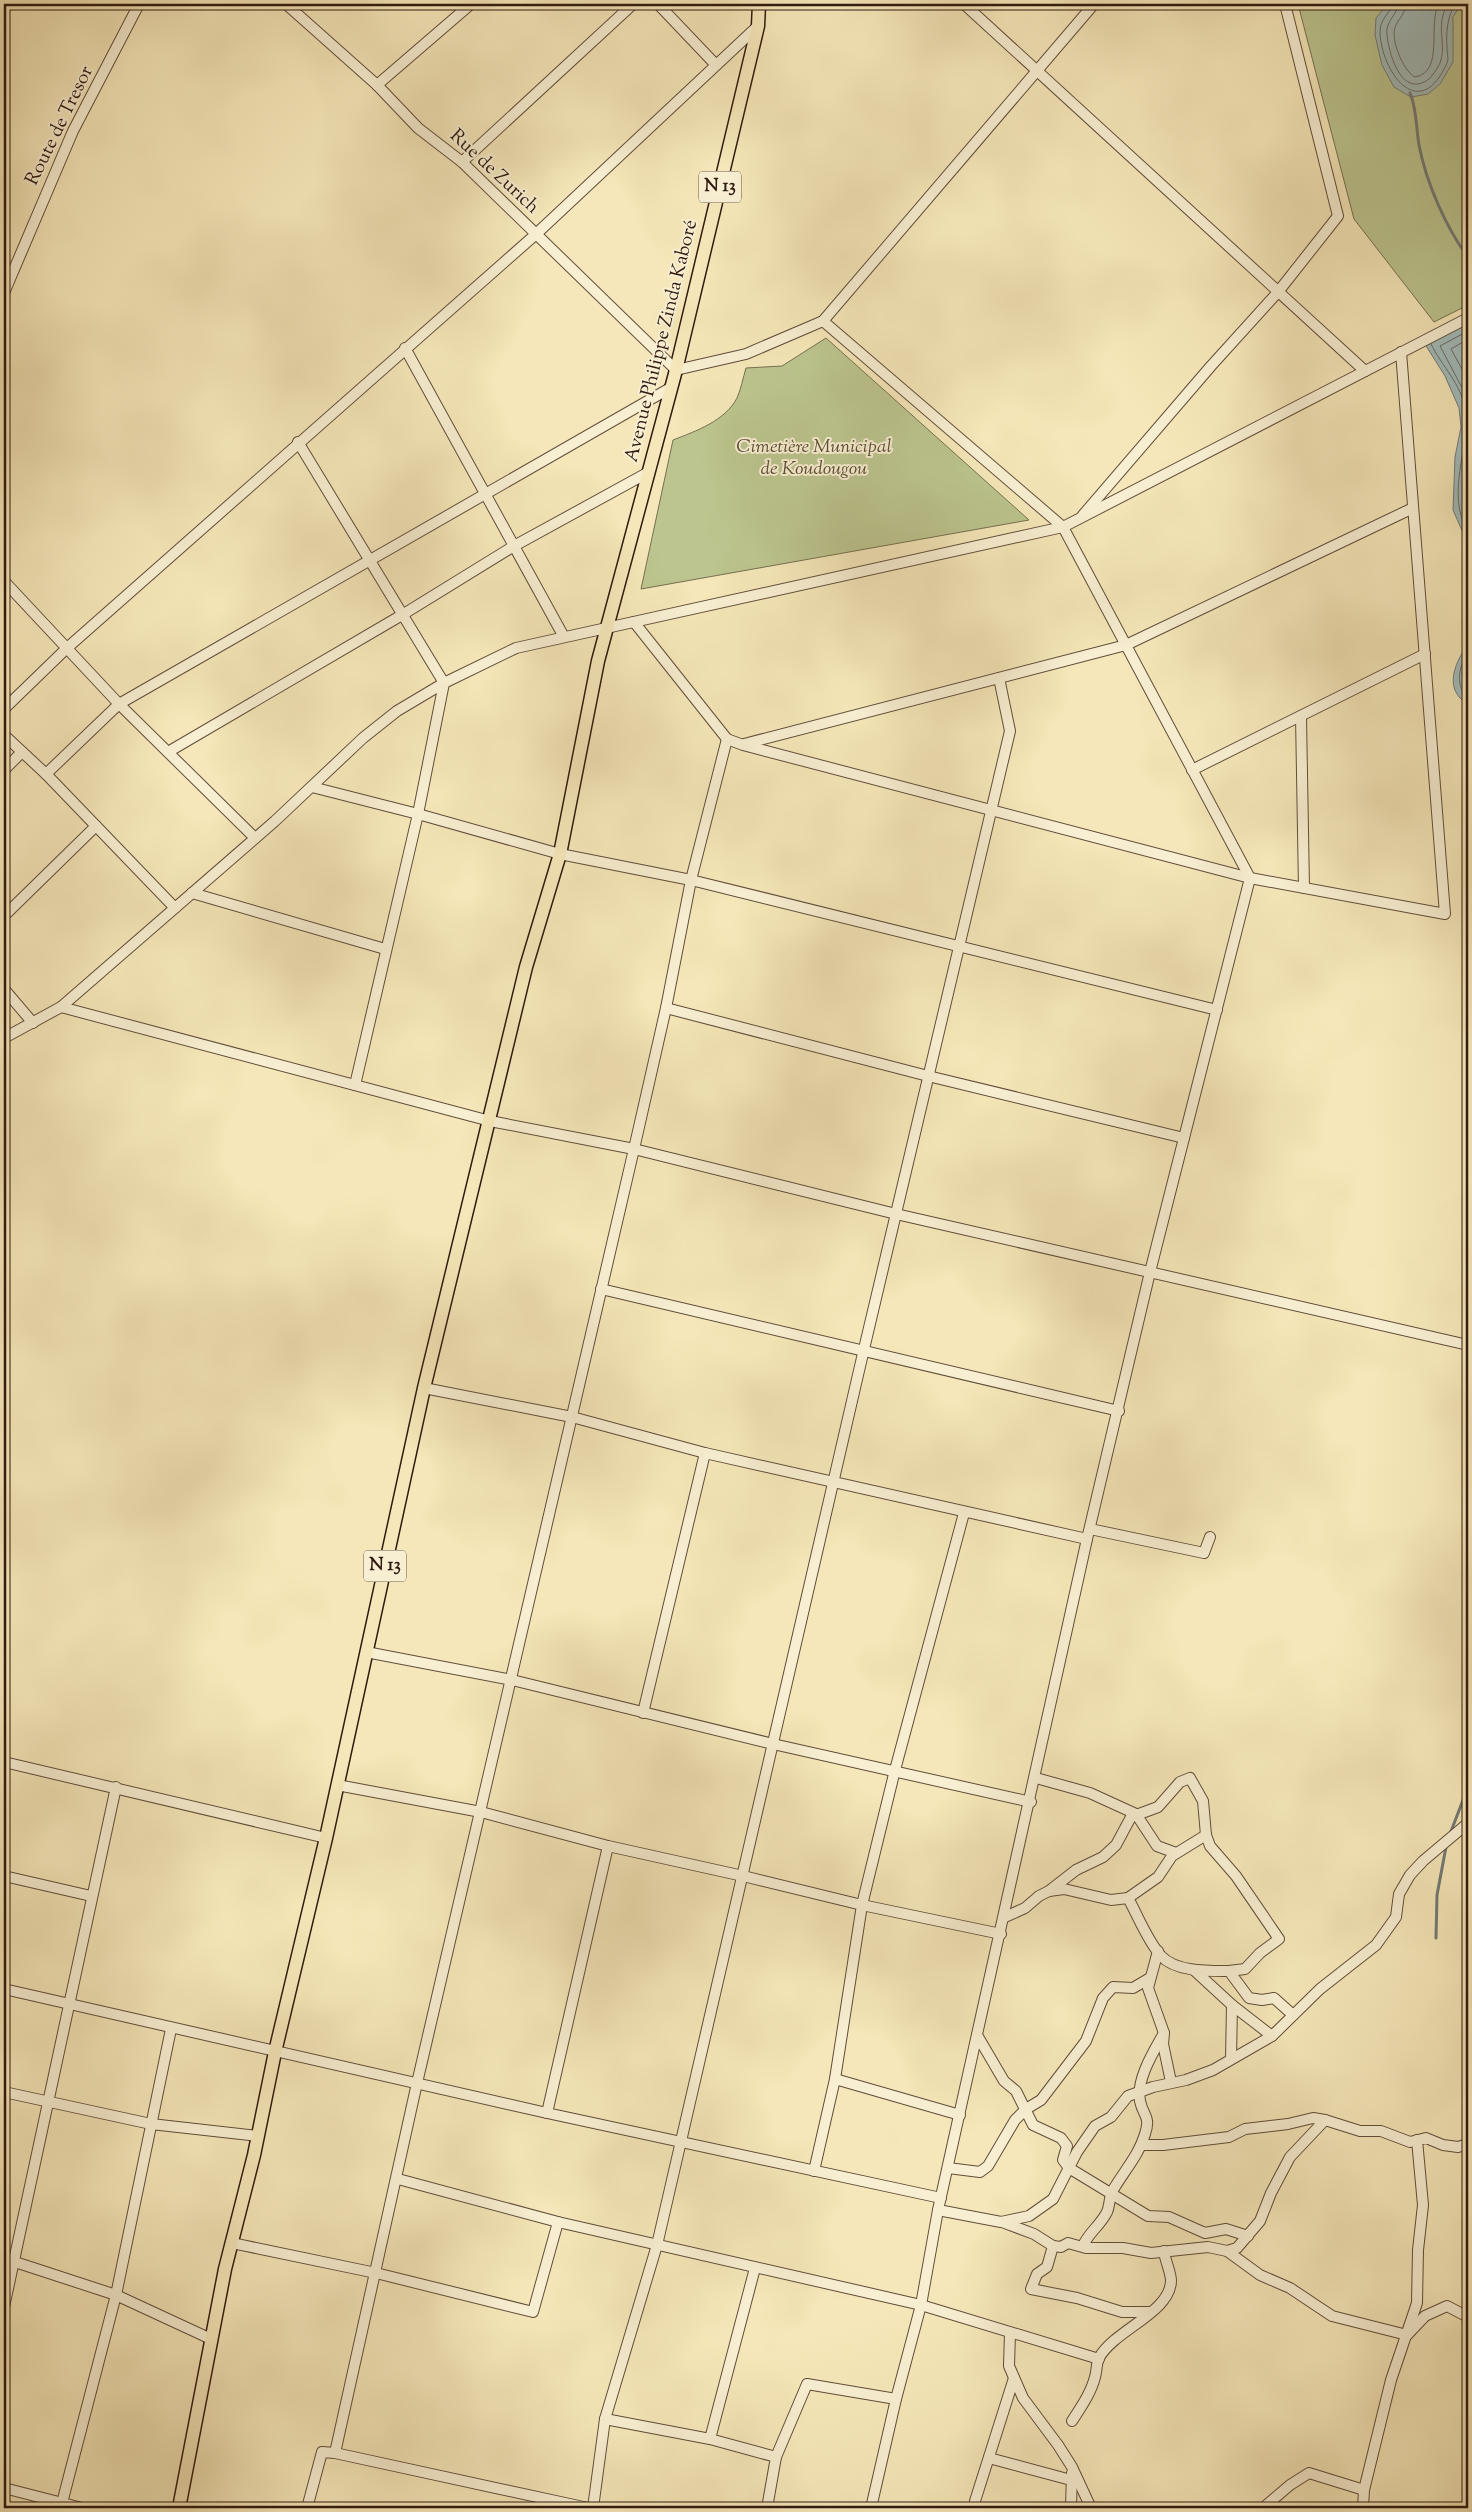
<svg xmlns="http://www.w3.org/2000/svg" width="1472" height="2512" viewBox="0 0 1472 2512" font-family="'Sorts Mill Goudy',serif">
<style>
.green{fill:#bcc58f;stroke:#767050}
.water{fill:#a2bcbb;stroke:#747b77}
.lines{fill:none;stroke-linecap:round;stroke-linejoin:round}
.shore{stroke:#696b66;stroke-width:1}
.stream{stroke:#747b77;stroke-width:3}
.minor-casing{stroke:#614d3a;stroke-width:12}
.major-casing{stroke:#301a10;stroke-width:15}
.minor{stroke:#f8efd2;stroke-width:10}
.major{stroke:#f5e7b9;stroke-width:12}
.labels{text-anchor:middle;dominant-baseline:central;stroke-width:4;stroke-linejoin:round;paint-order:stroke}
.shield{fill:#f8efd2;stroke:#6c5a4a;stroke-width:1}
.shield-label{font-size:18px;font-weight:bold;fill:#301a10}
.street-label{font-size:19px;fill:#301a10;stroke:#f8efd2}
.park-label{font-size:19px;font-style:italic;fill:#5a4d36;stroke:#f8efd2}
</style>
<rect width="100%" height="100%" fill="#f5e7b9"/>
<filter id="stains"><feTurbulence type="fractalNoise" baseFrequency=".004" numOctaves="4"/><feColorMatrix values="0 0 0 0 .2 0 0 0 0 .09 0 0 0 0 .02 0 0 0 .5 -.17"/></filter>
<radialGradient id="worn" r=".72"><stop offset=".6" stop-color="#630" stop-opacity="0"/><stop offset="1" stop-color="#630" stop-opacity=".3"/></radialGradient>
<!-- green -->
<g class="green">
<polygon points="1298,4 1466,4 1468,8 1468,305 1434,322 1354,219"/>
<path d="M 826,338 L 1029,520 L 641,589 L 673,440 C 696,431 725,421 737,398 C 741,389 743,378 746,368 L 782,366 Z"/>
</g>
<!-- water -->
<g class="water">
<polygon points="1388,4 1461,4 1453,17 1453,62 1440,84 1428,94 1411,97 1394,87 1382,65 1375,35 1376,18"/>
<polygon points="1468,318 1468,544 1453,510 1455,457 1461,427 1459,408 1445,376 1423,341"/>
<path d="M 1468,644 L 1468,706 C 1465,702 1459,698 1457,694 C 1447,678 1459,657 1468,644 Z"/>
</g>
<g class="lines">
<!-- shore -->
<g class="shore">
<path d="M 1392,4 C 1390,16 1379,17 1380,35 C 1384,77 1421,122 1447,63 C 1449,59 1447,53 1447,48 C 1446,32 1447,18 1455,4"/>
<path d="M 1398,4 C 1397,16 1385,21 1387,35 C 1389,55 1402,99 1429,79 C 1433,75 1440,65 1441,60 C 1446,40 1435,25 1448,4"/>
<path d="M 1406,4 C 1405,14 1400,17 1396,25 C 1389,37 1403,71 1415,77 C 1445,72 1427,23 1439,4"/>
<polyline points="1468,331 1440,346 1468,399"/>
<polyline points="1468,339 1451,349 1468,380"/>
<path d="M 1431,344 C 1441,365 1462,385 1465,409 C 1470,453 1445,490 1468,534"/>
<polyline points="1468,449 1464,507 1468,519"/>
<path d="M 1468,653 C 1458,668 1455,685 1468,699"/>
</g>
<!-- stream -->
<g class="stream">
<path d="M 1410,93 C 1417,109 1416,128 1419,145 C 1426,182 1446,228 1468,257"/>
<polyline points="1468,1321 1465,1364 1468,1374"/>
<polyline points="1450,1834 1468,1787"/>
<polyline points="1436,1938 1437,1895 1446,1847"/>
</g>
<!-- minor casing -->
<g class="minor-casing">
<g id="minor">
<polyline points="286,4 377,85 418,128 462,162 676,370 746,354 823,321 1094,4"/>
<polyline points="658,4 716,65"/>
<polyline points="964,4 1365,371"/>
<polyline points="4,6 6,4"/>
<polyline points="377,85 471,4"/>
<polyline points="462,162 633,4"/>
<polyline points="4,293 73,131 139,4"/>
<polyline points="823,321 1063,527 1250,878 1150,1272 1087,1539 938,2210 921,2305 896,2399 871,2508"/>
<polyline points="405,348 564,637"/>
<polyline points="298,442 444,683 418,814 355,1085"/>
<polyline points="1083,515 1211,366 1278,292 1338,216 1285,4"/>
<polyline points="4,581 119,704 255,838"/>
<polyline points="634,622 727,739 743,745 1250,878 1445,914 1401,352"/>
<polyline points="4,709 67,648 535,235 758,26"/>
<polyline points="1301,716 1304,888"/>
<polyline points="4,735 46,774 175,908"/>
<polyline points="744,744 1126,645 1413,508"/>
<polyline points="168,752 402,615 514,546 649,472"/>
<polyline points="4,770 22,752"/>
<polyline points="1192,770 1425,654"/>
<polyline points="46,774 119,704 672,387"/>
<polyline points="312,787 418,814 560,854 691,880 1217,1010"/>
<polyline points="192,893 385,949"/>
<polyline points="4,916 96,826"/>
<polyline points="4,989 33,1023"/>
<polyline points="61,1007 490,1121 634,1149 896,1214 1468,1345"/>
<polyline points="666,1008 928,1076 1184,1138"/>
<polyline points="4,1038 61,1007 275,821 363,738 397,711 444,683 516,648 1063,527 1468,318"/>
<polyline points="601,1289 1119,1411"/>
<polyline points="424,1388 572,1417 705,1453 1087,1539"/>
<polyline points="1090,1529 1204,1553 1210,1537"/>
<polyline points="366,1652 512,1680 773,1744 1031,1802"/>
<polyline points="643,1713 705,1453"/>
<polyline points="4,1762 326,1838"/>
<polyline points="1036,1778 1090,1793 1136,1814 1157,1846 1176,1853"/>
<polyline points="337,1785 481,1812 608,1846 743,1876 862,1905 1001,1934"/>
<polyline points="4,1876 91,1896"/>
<polyline points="1049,1891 1076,1870 1103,1857 1116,1845 1131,1817 1158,1807 1180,1782 1190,1778 1203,1801 1206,1835 1210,1846 1236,1876 1279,1939 1260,1953 1245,1969 1229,1971"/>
<path d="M 1128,1898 C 1138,1916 1147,1940 1161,1956 C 1176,1972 1208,1971 1229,1971 L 1249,1998 L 1262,2000 L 1274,1998 L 1293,2015"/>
<polyline points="1005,1917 1025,1908 1039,1896 1049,1891 1064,1889 1111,1900 1128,1898 1158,1877 1172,1856 1206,1835"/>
<polyline points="1158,1951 1148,1988 1164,2033 1163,2044 1171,2082"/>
<polyline points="1194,1970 1232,2005 1231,2059"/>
<polyline points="4,1989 547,2113 941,2198"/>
<polyline points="1232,2005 1272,2036"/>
<polyline points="977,2035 1004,2081 1016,2091 1033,2125 1061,2138 1067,2146 1063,2160 1069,2168 1148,2216 1169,2217 1205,2233 1226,2229 1248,2236"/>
<polyline points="835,2079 960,2115"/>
<polyline points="4,2092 151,2124 258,2136"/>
<polyline points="547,2113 608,1846"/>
<polyline points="1141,2145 1163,2145 1229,2137 1245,2129 1288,2124 1313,2118 1325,2120 1360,2131 1381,2131 1410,2142 1426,2138 1443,2145 1458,2147 1468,2144"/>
<polyline points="948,2168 980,2172 988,2166 1015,2120 1026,2109 1041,2100 1086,2041 1103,1998 1113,1987 1133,1988 1150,1978"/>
<polyline points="814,2171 835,2079 862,1905 895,1770 964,1513"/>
<polyline points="398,2179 558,2222 921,2305 1099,2359"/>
<polyline points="938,2210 1001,2222 1029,2216 1053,2199 1077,2152 1095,2126 1111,2117 1128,2096 1153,2087 1186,2080 1213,2070 1272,2036 1320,1989 1376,1945 1396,1917 1399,1894 1410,1875 1423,1861 1468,1823"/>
<polyline points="1002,2222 1034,2234 1053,2246 1061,2247 1068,2243 1086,2248 1123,2248 1151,2253 1208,2247 1227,2251 1237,2248 1260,2221 1271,2193 1290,2157 1325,2120"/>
<polyline points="232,2243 376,2273 533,2312 558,2222"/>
<polyline points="1053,2246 1047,2267 1037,2274 1031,2289 1077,2298 1122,2312 1151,2312"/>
<path d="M 1083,2246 C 1088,2233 1100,2226 1107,2212 C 1110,2205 1109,2197 1113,2190 C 1124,2171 1139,2155 1145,2134 C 1151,2116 1143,2116 1140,2101 C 1136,2079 1154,2051 1164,2033"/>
<polyline points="1227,2251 1260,2275 1290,2288 1332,2316 1407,2335 1425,2316 1447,2306 1468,2317"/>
<polyline points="15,2262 116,2295 211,2339"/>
<polyline points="4,2307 116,1787"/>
<polyline points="1010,2333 1009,2366 1023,2398 1058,2445 1072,2467 1091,2508"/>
<polyline points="605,2419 710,2439 776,2457"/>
<path d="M 1072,2421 C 1081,2407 1091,2393 1095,2377 C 1097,2371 1096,2364 1099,2358 C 1114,2330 1170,2313 1171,2281 C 1171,2272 1165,2261 1164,2251"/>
<polyline points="710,2439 755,2268"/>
<polyline points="335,2453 588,2508"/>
<polyline points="989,2458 1071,2480"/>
<polyline points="4,2488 82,2508"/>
<polyline points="975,2501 1014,2378"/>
<polyline points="62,2503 116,2295 171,2029"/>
<polyline points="307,2508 322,2452 335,2453 417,2083 634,1149 666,1008 691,880 727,739"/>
<polyline points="593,2508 605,2419 657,2245 864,1349 1010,731 999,678"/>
<polyline points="767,2508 776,2457 807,2384 896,2399"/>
<polyline points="1071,2508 1072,2473"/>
<polyline points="1263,2508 1290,2485 1309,2473 1364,2490"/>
<polyline points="1363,2508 1364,2490 1391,2380 1417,2303 1418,2250 1423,2205 1417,2140"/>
</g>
</g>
<!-- major casing -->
<g class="major-casing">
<polyline id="major" points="179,2508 225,2269 254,2155 275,2052 326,1838 424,1388 526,967 560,854 598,661 676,370 758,26 759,4"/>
</g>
<!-- minor -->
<use href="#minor" class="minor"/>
<!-- major -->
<use href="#major" class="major"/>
</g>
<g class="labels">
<!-- shield labels -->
<g class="shield">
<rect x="699" y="171.5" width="42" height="31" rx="4"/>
<rect x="364" y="1550.5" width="42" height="31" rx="4"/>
</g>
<g class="shield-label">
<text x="720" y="187">N 13</text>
<text x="385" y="1566">N 13</text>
</g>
<!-- street labels -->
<g class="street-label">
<text transform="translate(60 126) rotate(-64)">Route de Tresor</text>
<text transform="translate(494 172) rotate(43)">Rue de Zurich</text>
<text transform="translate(662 341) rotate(-76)">Avenue Philippe Zinda Kaboré</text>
</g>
<!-- park labels -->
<g class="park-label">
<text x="814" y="447">Cimetière Municipal<tspan x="814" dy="22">de Koudougou</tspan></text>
</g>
</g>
<!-- margin -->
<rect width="1472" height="2512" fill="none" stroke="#f5e7b9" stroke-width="20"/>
<rect x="5" y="5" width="1462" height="2502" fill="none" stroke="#301a10" stroke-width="2.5"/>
<rect x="10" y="10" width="1452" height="2492" fill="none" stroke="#301a10"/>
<rect width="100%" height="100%" filter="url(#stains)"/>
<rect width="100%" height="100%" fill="url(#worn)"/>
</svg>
